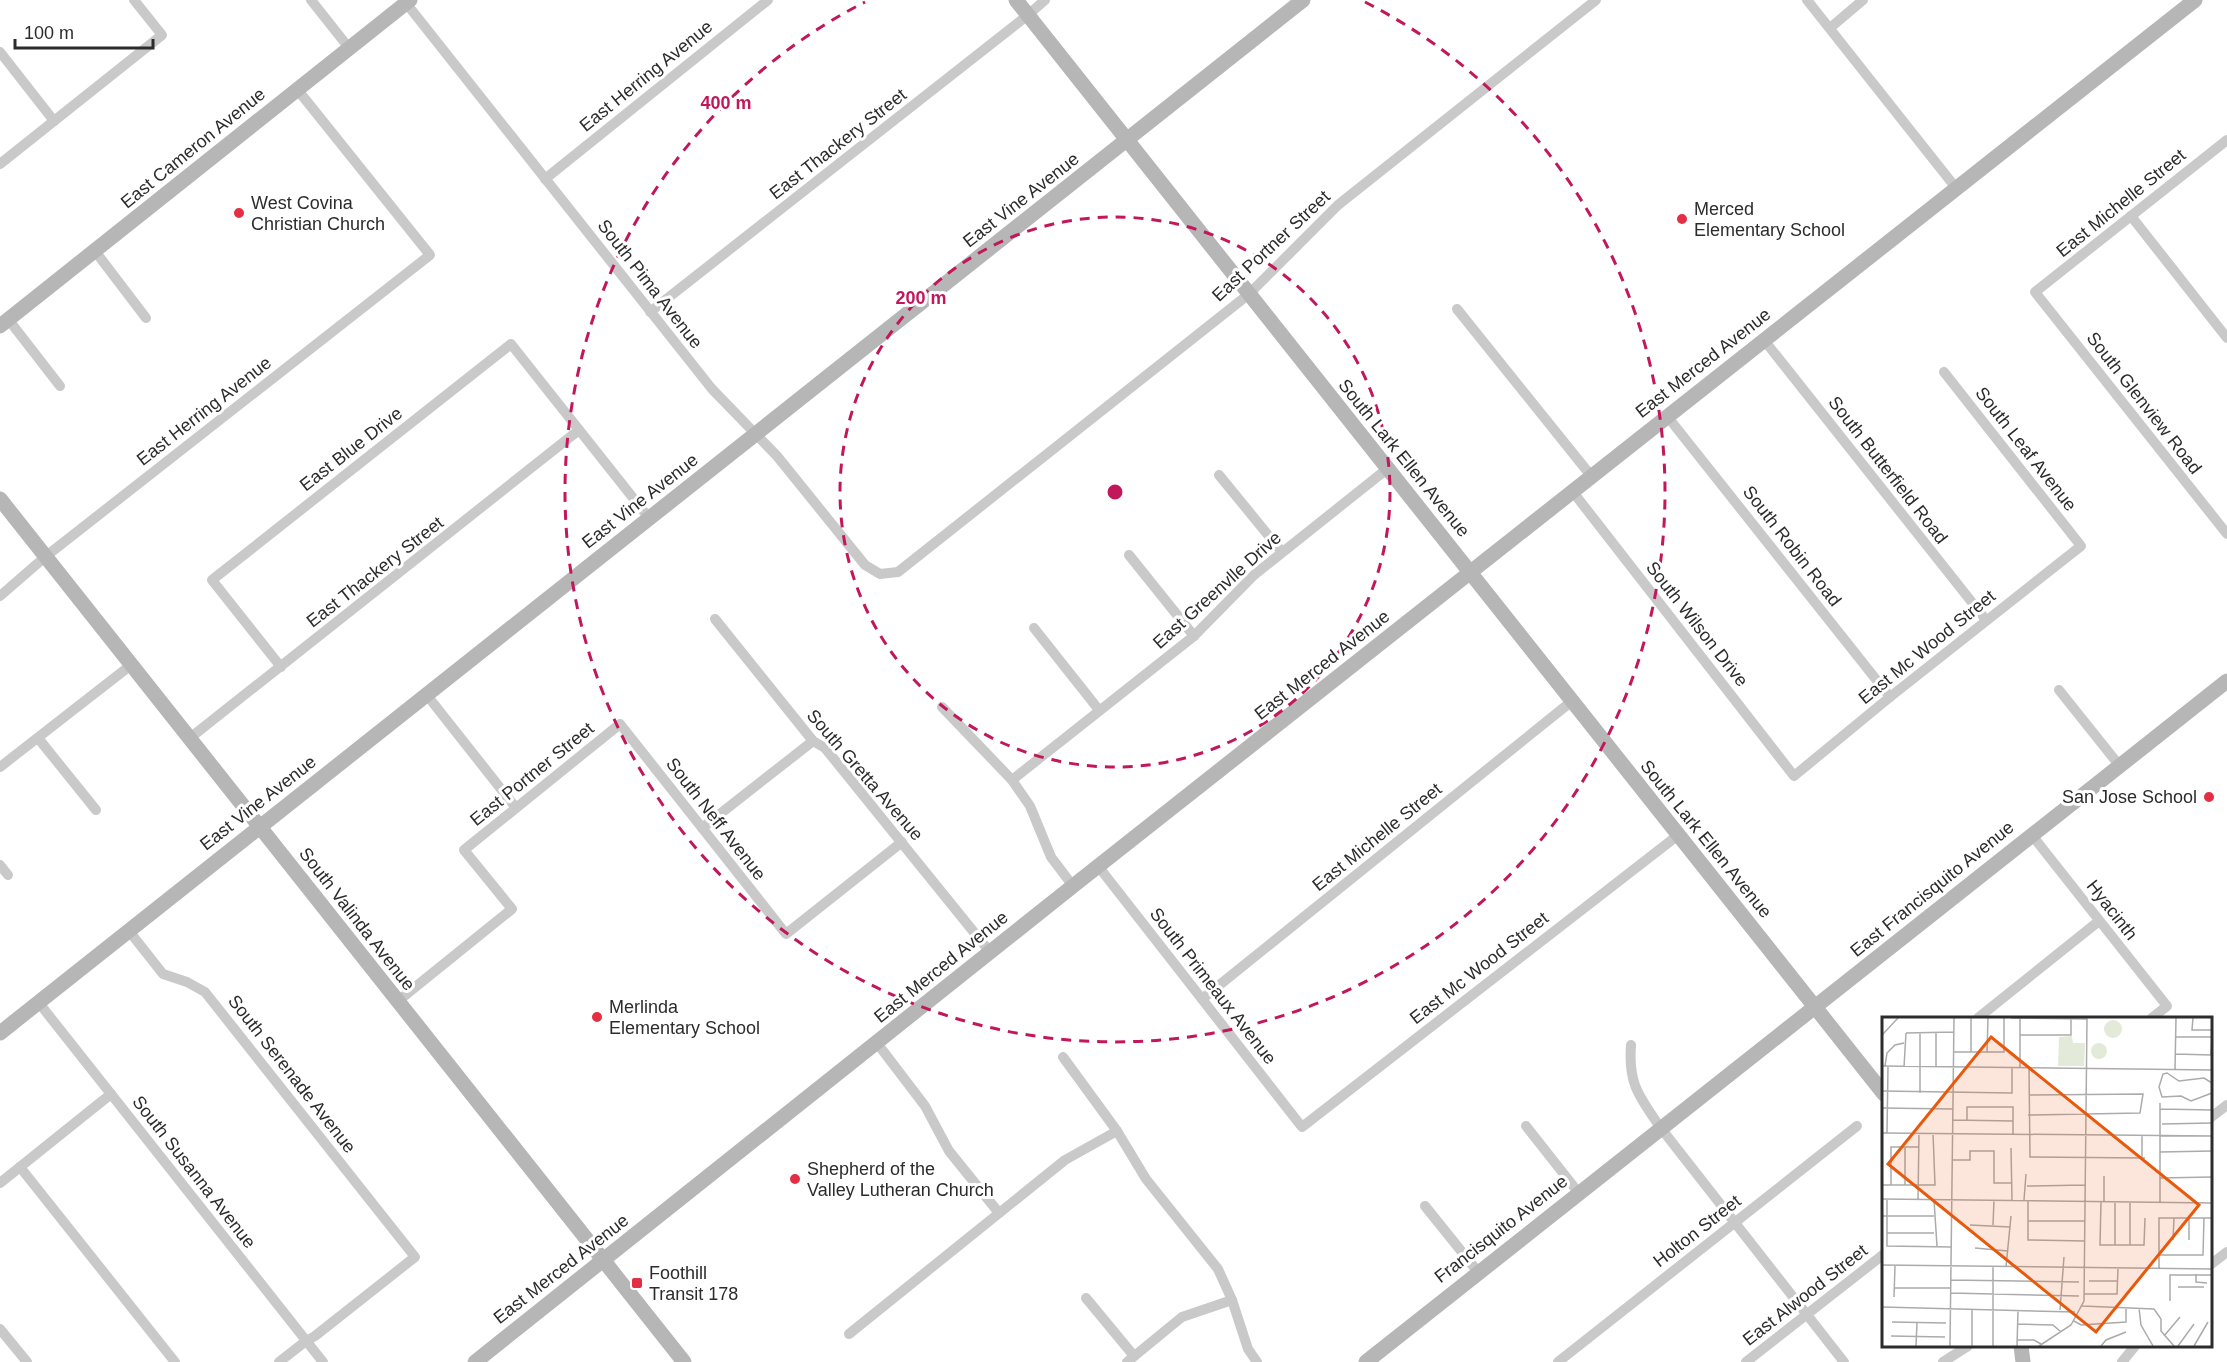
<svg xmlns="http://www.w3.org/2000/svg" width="2227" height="1362" viewBox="0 0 2227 1362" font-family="Helvetica,sans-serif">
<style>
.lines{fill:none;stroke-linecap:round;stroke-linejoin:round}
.street{stroke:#c9c9c9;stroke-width:10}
.secondary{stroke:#b6b6b6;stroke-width:15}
.ring{fill:none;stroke:#c2185b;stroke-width:3;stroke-dasharray:10 8}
.poi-dot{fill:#e32e44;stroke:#fff;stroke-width:2}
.labels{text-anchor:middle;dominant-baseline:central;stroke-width:6;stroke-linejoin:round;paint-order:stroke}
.street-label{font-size:18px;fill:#2c2c2c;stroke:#fff}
.poi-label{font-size:18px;fill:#2c2c2c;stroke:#fff;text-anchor:start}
.inset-road{fill:none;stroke:#ababab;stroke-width:1.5}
.view{fill:#e8590c;fill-opacity:0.15;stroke:#e8590c;stroke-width:3}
.inset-edge{fill:none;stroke:#2c2c2c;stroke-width:3}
.centre{fill:#c2185b;stroke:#fff;stroke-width:3}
.ring-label{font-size:18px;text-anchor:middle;font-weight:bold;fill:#c2185b;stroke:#fff;stroke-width:6;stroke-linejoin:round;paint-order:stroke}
</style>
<rect width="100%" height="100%" fill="#fff"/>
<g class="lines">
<!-- street -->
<g class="street">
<polyline points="311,0 349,48"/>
<polyline points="1807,0 1956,188"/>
<polyline points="406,3 712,389 777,456 865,565 880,574 898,572 1249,294 1338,205 1596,0"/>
<polyline points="1830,28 1863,0"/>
<polyline points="0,52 54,121"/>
<polyline points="2227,140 2035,292 2227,534"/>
<polyline points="0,164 162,35 134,0"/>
<polyline points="545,179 768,0"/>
<polyline points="2131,216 2227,338"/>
<polyline points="95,251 146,318"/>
<polyline points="1457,309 1592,477"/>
<polyline points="650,312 1028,15 1045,0"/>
<polyline points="8,319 60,386"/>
<polyline points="1764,340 1986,620"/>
<polyline points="1667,416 1890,697"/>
<polyline points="1219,475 1282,552"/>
<polyline points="1573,492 1794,776 1890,697 2081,546 1944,372"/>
<polyline points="1129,555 1194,636"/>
<polyline points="0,596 45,557 430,255 297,89"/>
<polyline points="715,619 813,741 825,748 990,952"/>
<polyline points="1034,628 1099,710"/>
<polyline points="281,667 212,580 511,344 649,518"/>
<polyline points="2059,690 2119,765"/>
<polyline points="426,694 516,808"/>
<polyline points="942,707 1012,780 1030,806 1051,857 1073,886"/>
<polyline points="38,738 96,810"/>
<polyline points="190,738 579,430"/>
<polyline points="0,767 131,665"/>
<polyline points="1012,780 1194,636 1254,575 1387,469"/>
<polyline points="702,828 813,741"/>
<polyline points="2031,834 2167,1006 2152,1018"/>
<polyline points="0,865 8,875"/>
<polyline points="1098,866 1302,1127 1677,836"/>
<polyline points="129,931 163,974 187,982 205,992 415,1257 315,1336 306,1341 279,1362"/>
<polyline points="1202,999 1572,701"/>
<polyline points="398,1001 512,909 464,850 620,724 786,934 902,842"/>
<polyline points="39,1003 323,1362"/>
<polyline points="1978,1018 2099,921"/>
<polyline points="877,1043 925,1106 949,1151 999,1213"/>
<path d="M 1631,1045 C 1628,1084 1639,1096 1660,1127 L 1844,1362"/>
<polyline points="1063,1057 1117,1131 1146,1179 1218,1269 1232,1300 1248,1349 1257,1362"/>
<polyline points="2210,1118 2227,1105"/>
<polyline points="1526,1126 1578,1192"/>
<polyline points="20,1167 175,1362"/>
<polyline points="0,1183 111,1094"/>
<polyline points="1425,1206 1478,1272"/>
<polyline points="2210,1265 2227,1252"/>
<polyline points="1086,1298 1134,1356"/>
<polyline points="0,1329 27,1362"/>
<polyline points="849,1334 1065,1160 1117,1131"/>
<polyline points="1127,1362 1182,1317 1232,1300"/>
<polyline points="1558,1362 1857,1126"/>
<polyline points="1746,1362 1884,1254"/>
<polyline points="1943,1362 1968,1346"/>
<polyline points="2122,1362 2135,1346"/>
</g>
<!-- secondary -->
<g class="secondary">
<polyline points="1016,0 1884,1094"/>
<polyline points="0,326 410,0"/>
<polyline points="0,499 684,1362"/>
<polyline points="0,1033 1303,0"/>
<polyline points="2021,1346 2023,1362"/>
<polyline points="475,1362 1073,886 2195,0"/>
<polyline points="1366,1362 2227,681"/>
</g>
</g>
<!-- distance rings -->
<g class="ring">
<circle cx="1115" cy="492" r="275"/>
<path d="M1365 2A550 550 0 1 1 865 2"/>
</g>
<!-- markers -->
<g class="poi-dot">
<circle cx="239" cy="213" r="6"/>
<circle cx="1682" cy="219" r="6"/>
<circle cx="2209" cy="797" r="6"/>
<circle cx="597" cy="1017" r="6"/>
<circle cx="795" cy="1179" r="6"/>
<rect x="631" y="1277" width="12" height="12" rx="3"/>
</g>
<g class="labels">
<!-- street labels -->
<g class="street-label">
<text transform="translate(646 76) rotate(-39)">East Herring Avenue</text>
<text transform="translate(838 144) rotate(-38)">East Thackery Street</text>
<text transform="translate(193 148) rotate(-39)">East Cameron Avenue</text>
<text transform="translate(1021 200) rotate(-38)">East Vine Avenue</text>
<text transform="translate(2121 203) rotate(-39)">East Michelle Street</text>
<text transform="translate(1271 246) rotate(-43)">East Portner Street</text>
<text transform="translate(650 284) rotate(52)">South Pima Avenue</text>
<text transform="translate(1703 363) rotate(-38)">East Merced Avenue</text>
<text transform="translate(2144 403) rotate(52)">South Glenview Road</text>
<text transform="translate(204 411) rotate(-38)">East Herring Avenue</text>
<text transform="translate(351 449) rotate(-38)">East Blue Drive</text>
<text transform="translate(2026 449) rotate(52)">South Leaf Avenue</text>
<text transform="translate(1404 458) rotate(51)">South Lark Ellen Avenue</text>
<text transform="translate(1888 470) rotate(52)">South Butterfield Road</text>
<text transform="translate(640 501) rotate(-38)">East Vine Avenue</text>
<text transform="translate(1792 546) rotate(52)">South Robin Road</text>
<text transform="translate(375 572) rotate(-38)">East Thackery Street</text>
<text transform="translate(1217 590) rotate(-42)">East Greenvlle Drive</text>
<text transform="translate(1697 624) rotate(52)">South Wilson Drive</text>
<text transform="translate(1927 647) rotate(-39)">East Mc Wood Street</text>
<text transform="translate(1322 665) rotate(-38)">East Merced Avenue</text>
<text transform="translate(532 774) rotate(-39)">East Portner Street</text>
<text transform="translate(865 775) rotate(49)">South Gretta Avenue</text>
<text transform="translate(258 803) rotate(-38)">East Vine Avenue</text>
<text transform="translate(716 819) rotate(52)">South Neff Avenue</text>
<text transform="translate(1377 837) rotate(-39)">East Michelle Street</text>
<text transform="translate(1706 839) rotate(51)">South Lark Ellen Avenue</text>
<text transform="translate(1932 889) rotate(-39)">East Francisquito Avenue</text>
<text transform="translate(2112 910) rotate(52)">Hyacinth</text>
<text transform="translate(357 919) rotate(52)">South Valinda Avenue</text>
<text transform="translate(941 967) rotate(-39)">East Merced Avenue</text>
<text transform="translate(1479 968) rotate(-38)">East Mc Wood Street</text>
<text transform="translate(1213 986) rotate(52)">South Primeaux Avenue</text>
<text transform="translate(292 1074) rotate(52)">South Serenade Avenue</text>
<text transform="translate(194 1172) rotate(52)">South Susanna Avenue</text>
<text transform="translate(1501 1229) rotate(-38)">Francisquito Avenue</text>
<text transform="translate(1697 1231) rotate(-38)">Holton Street</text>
<text transform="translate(561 1269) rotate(-38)">East Merced Avenue</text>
<text transform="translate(1805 1295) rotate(-38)">East Alwood Street</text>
</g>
<!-- poi labels -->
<g class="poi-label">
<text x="251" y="203">West Covina<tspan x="251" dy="21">Christian Church</tspan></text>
<text x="1694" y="209">Merced<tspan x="1694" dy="21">Elementary School</tspan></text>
<text x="2197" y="797" text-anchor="end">San Jose School</text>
<text x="609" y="1007">Merlinda<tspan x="609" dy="21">Elementary School</tspan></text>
<text x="807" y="1169">Shepherd of the<tspan x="807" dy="21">Valley Lutheran Church</tspan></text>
<text x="649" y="1273">Foothill<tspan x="649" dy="21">Transit 178</tspan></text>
</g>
</g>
<!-- overview -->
<g transform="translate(1882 1017)">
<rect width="330" height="330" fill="#fff"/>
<path d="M222 12a9 9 0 1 1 18 0a9 9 0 1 1-18 0ZM 190,19 L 191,26 L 203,26 L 202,49 L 176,49 L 177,20 ZM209 34a8 8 0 1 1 16 0a8 8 0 1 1-16 0Z" fill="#e3eada"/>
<path class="inset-road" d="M 129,1 L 205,2M 311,1 L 310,13 L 330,13M 24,16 L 72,15M 0,18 L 16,1M 138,18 L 189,18 L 189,1M 293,20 L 330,20M 72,35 L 122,35 L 122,1M 89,35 L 89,1M 105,35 L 106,1M 293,37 L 329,38 L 330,20M 0,49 L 330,53M 3,49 L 5,36 L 13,28 L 22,26M 22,50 L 24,16M 54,50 L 54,15M 138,51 L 138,1M 147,51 L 148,140 L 263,141M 293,52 L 294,1M 330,66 L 322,61 L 297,64 L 285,56 L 281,57 L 277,70 L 280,80 L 299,79 L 309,84 L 330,76M 0,74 L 130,76 L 130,50M 38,76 L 38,15M 0,91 L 71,92M 278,92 L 330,93M 146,98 L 258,96 L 261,77 L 147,78M 71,103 L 131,104M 85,103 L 85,90 L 131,90 L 131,117M 280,107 L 330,106M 0,116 L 330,119M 5,116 L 6,49M 129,131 L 130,183M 278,135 L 330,134M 260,140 L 260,118M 71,143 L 88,143 L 88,134 L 112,134 L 112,166 L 130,166M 278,161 L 330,160M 0,168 L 53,168 L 51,116M 9,168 L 9,130 L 37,130M 23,168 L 23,130M 145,169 L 203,168M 0,182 L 330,186M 5,182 L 5,229 L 70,230M 36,182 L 37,116M 52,183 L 55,229M 142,183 L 144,157M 146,184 L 146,223 L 203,224M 219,184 L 218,228 L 262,228 L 263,201M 222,185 L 222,159M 278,185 L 278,86M 0,199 L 52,199M 146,204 L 203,204M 88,208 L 128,210M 111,208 L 112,183M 5,216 L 52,216M 291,223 L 292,201M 307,223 L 307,201M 233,228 L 233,185M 248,228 L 248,185M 93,231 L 126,234M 277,238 L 321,238 L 322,201M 0,248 L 330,252M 124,250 L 129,199M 277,252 L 277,201 L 330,201M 314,257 L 314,265 L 325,266M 69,263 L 197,265M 207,264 L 236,264M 296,270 L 322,270M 12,271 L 69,271M 69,276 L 197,279M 202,277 L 235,277 L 236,251M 12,280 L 13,249M 288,284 L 288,258 L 330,258M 200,289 L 272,292 L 279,302 L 279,314 L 292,329M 0,290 L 193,295M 257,291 L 259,308 L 271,329M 178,293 L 182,240M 192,304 L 199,308 L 244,305 L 244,291M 10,305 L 64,306M 135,307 L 171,308 L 179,315M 9,319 L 63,320M 282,319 L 298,300M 135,323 L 152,323 L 159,327M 34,329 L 35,306M 68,329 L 72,1M 90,329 L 90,292M 111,329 L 111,250M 135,329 L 136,293M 157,329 L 189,308 L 202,284 L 205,1M 219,329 L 224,323 L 244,315M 296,329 L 312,307M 312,329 L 326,305"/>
<path class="view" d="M 109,20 L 317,188 L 214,315 L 6,147 Z"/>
<rect width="330" height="330" class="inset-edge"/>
</g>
<circle cx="1115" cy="492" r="9" class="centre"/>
<g class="ring-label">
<text x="726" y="109">400 m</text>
<text x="921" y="304">200 m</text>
</g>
<!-- scale -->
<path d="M15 39v9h138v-9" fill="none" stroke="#2c2c2c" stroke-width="3"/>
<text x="24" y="39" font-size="18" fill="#2c2c2c" stroke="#ffffff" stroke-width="4.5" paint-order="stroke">100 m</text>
</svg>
